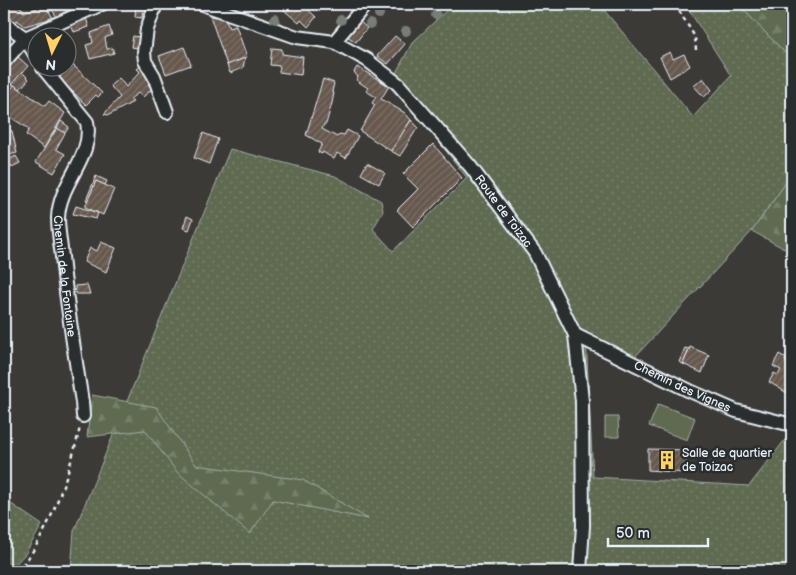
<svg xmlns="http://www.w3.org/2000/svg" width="796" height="575" viewBox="0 0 796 575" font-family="'Balsamiq Sans',sans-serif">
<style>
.grass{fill:url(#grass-dots);stroke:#a3aea4}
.forest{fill:url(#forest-firs);stroke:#a3aea4}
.park{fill:#5e6a51;stroke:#a3aea4}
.building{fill:url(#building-hatch);stroke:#e8f1f8}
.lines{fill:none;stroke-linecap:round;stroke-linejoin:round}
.minor-casing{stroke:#e8f1f8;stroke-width:16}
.path{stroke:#e8f1f8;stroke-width:2.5;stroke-dasharray:4 4;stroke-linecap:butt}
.minor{stroke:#2a2d2e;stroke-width:12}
.tree{fill:#787d78}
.labels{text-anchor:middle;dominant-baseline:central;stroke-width:5;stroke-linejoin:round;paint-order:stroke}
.street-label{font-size:12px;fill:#e8f1f8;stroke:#2a2d2e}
.poi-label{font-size:12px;fill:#e8f1f8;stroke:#2a2d2e;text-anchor:start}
</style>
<defs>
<pattern id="grass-dots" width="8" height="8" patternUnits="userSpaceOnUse" patternTransform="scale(1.25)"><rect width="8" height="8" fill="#5e6a51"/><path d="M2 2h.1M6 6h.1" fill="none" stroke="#75806b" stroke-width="1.8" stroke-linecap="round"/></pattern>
<pattern id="forest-firs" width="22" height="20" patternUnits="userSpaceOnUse" patternTransform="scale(1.25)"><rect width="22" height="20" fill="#5e6a51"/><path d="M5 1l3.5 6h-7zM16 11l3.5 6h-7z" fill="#75806b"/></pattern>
<pattern id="building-hatch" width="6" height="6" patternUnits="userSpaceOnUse" patternTransform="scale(1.25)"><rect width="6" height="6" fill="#66584d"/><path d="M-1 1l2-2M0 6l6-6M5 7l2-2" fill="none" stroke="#7c7067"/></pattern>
</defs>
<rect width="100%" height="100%" fill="#3c3a37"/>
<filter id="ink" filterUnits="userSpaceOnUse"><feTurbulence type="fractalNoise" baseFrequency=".02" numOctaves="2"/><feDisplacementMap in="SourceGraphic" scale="10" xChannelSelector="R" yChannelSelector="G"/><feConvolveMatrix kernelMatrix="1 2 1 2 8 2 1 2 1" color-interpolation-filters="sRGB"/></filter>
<g filter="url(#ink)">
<!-- grass -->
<g class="grass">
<polygon points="453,4 599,4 693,117 731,76 685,4 738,4 792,60 792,174 752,231 632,360 586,337 593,477 749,486 792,431 792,571 71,571 74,531 230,149 335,176 381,201 383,211 373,229 393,251 467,178 429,129 389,86 412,43"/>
<polygon points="4,499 42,525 25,554 9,571 4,571"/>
</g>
<!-- forest -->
<g class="forest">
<polygon points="738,4 792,4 792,60"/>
<polygon points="792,174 792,253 752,231"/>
<polygon points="92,395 156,407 196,465 303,480 368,519 273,500 250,534 177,472 145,430 87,437"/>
</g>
<!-- park -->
<g class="park">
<polygon points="658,404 695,418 687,440 649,426"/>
<polygon points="605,417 618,417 619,437 605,437"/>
</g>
<!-- building -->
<g class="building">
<polygon points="4,4 14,4 23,9 23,12 45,6 44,4 53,4 47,8 53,18 25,26 17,20 13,25 4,19"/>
<polygon points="53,4 74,4 67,9 68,10 57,17 52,10 49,12 47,8"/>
<polygon points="136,4 143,4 142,18 135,17"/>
<polygon points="277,4 302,4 316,17 308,27 301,20 299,23"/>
<polygon points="210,16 225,18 229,28 236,26 247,57 227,65"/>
<polygon points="86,18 89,27 74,32 71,25"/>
<polygon points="359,21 367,28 356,42 347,36"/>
<polygon points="109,26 112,35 105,38 107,49 113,48 114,53 90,59 86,45 93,43 91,33"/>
<polygon points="133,36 139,37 138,48 131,47"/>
<polygon points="395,36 405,44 388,64 377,56"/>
<polygon points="184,47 191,65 166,74 159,56"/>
<polygon points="272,48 282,49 282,54 303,57 301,75 279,72 280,66 270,65"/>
<polygon points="670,52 673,59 684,54 690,66 670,78 660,57"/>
<polygon points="17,56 28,66 11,85 4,79 4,71"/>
<polygon points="245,58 243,68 230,73 227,65"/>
<polygon points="72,64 102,93 98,97 96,95 86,105 59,78"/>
<polygon points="141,65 153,80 148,84 152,89 143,97 138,93 130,99 133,102 109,115 104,114 120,97 112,88 111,85 119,78 126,87 140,72 137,69"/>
<polygon points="357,67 389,86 381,99 405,113 411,120 391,151 360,131 375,105 372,103 376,97 366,91 368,88 356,80 358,77 354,72"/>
<polygon points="22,72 29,79 20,89 12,84"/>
<polygon points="703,78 712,90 704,97 694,86"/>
<polygon points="323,79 334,83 332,92 334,93 332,103 326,124 324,124 322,129 337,137 340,134 344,135 347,130 358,136 346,158 337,153 334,159 323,152 322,154 318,152 322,144 306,135"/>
<polygon points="14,85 45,106 49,101 65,113 44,148 26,135 29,129 4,113 4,107 10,98 7,96"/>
<polygon points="411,120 418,127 400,156 391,151"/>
<polygon points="61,121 69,127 65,133 57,128"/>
<polygon points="4,128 12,131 17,153 4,156"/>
<polygon points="57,128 65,133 56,149 65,154 54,173 36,162"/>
<polygon points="203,133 218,139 209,164 194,158"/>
<polygon points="433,144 462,178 413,227 397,210 418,189 403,174"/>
<polygon points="16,156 20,163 12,167 8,160"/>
<polygon points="367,163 385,173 379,184 361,174"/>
<polygon points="96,176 107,181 105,185 96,181 88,201 86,200"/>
<polygon points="96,181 114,189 103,215 85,207"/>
<polygon points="76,206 98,213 96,219 73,214"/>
<polygon points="187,216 193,219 189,230 183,228"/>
<polygon points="101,242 116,248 106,272 84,262 90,248 97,251"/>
<polygon points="85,285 87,285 90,294 76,294 75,286"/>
<polygon points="690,347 709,355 702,373 683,364"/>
<polygon points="685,348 689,349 683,364 679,362"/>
<polygon points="779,354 786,358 785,361 792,365 792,396 769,382 774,373 778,375 781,370 773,366"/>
<polygon points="648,449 687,450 686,473 648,470"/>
</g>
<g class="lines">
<!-- minor casing -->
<g class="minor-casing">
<g id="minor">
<polyline points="156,4 147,29 144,52 145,61 154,76 167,112"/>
<path id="s1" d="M 202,4 L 297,37 L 334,42 L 367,60 L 398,84 L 470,166 L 535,253 L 575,335 L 582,401 L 583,526 L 580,571"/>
<polyline points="4,23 25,38 38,59"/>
<polyline points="334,42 366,4"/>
<polyline points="4,62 25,38 102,4"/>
<path id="s2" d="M 43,68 L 87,122 C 94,157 59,182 58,218 C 58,233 62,251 63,267 C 68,312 75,357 82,402 L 83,416"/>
<path id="s3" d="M 575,335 L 690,391 L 736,411 L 792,425"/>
</g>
</g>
<!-- path -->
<g class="path">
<polyline points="675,4 695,37 696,50"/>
<path d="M 17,571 C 47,542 71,468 80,427"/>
</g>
<!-- minor -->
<use href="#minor" class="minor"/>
</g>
<!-- trees -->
<g class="tree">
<circle cx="379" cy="14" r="5"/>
<circle cx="436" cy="15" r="5"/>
<circle cx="275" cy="19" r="5"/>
<circle cx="341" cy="20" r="5"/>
<circle cx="370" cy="24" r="5"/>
<circle cx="406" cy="31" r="5"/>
</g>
</g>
<!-- icons -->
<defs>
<g id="building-bare" transform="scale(1.5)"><path d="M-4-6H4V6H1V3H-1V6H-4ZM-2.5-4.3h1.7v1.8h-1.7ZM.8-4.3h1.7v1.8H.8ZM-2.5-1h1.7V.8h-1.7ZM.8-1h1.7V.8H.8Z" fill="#ffd166" stroke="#2a2d2e" stroke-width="2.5" paint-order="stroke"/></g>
</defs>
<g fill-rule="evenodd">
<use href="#building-bare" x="667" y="460"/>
</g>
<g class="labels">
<!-- street labels -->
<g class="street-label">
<text stroke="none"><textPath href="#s1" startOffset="380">Route de Toizac</textPath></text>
<text stroke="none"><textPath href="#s2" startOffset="230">Chemin de la Fontaine</textPath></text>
<text stroke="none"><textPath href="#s3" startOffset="119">Chemin des Vignes</textPath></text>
</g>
<!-- poi labels -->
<g class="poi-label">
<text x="682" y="453">Salle de quartier<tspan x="682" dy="14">de Toizac</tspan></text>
</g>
</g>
<!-- margin -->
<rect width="796" height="575" fill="none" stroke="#2a2d2e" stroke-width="20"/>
<rect x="10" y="10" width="776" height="555" fill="none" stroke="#e8f1f8" stroke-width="2" filter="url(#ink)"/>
<!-- north arrow -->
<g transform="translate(52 52) rotate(185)"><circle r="24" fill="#2a2d2e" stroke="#767b7f"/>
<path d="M0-4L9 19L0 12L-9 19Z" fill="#ffd166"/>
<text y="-8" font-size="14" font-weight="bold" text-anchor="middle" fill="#e8f1f8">N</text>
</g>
<!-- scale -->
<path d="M608 538v8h100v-8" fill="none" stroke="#e8f1f8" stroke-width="2.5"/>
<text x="616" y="538" font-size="15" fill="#e8f1f8" stroke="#2a2d2e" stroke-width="4" paint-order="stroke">50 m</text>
</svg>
